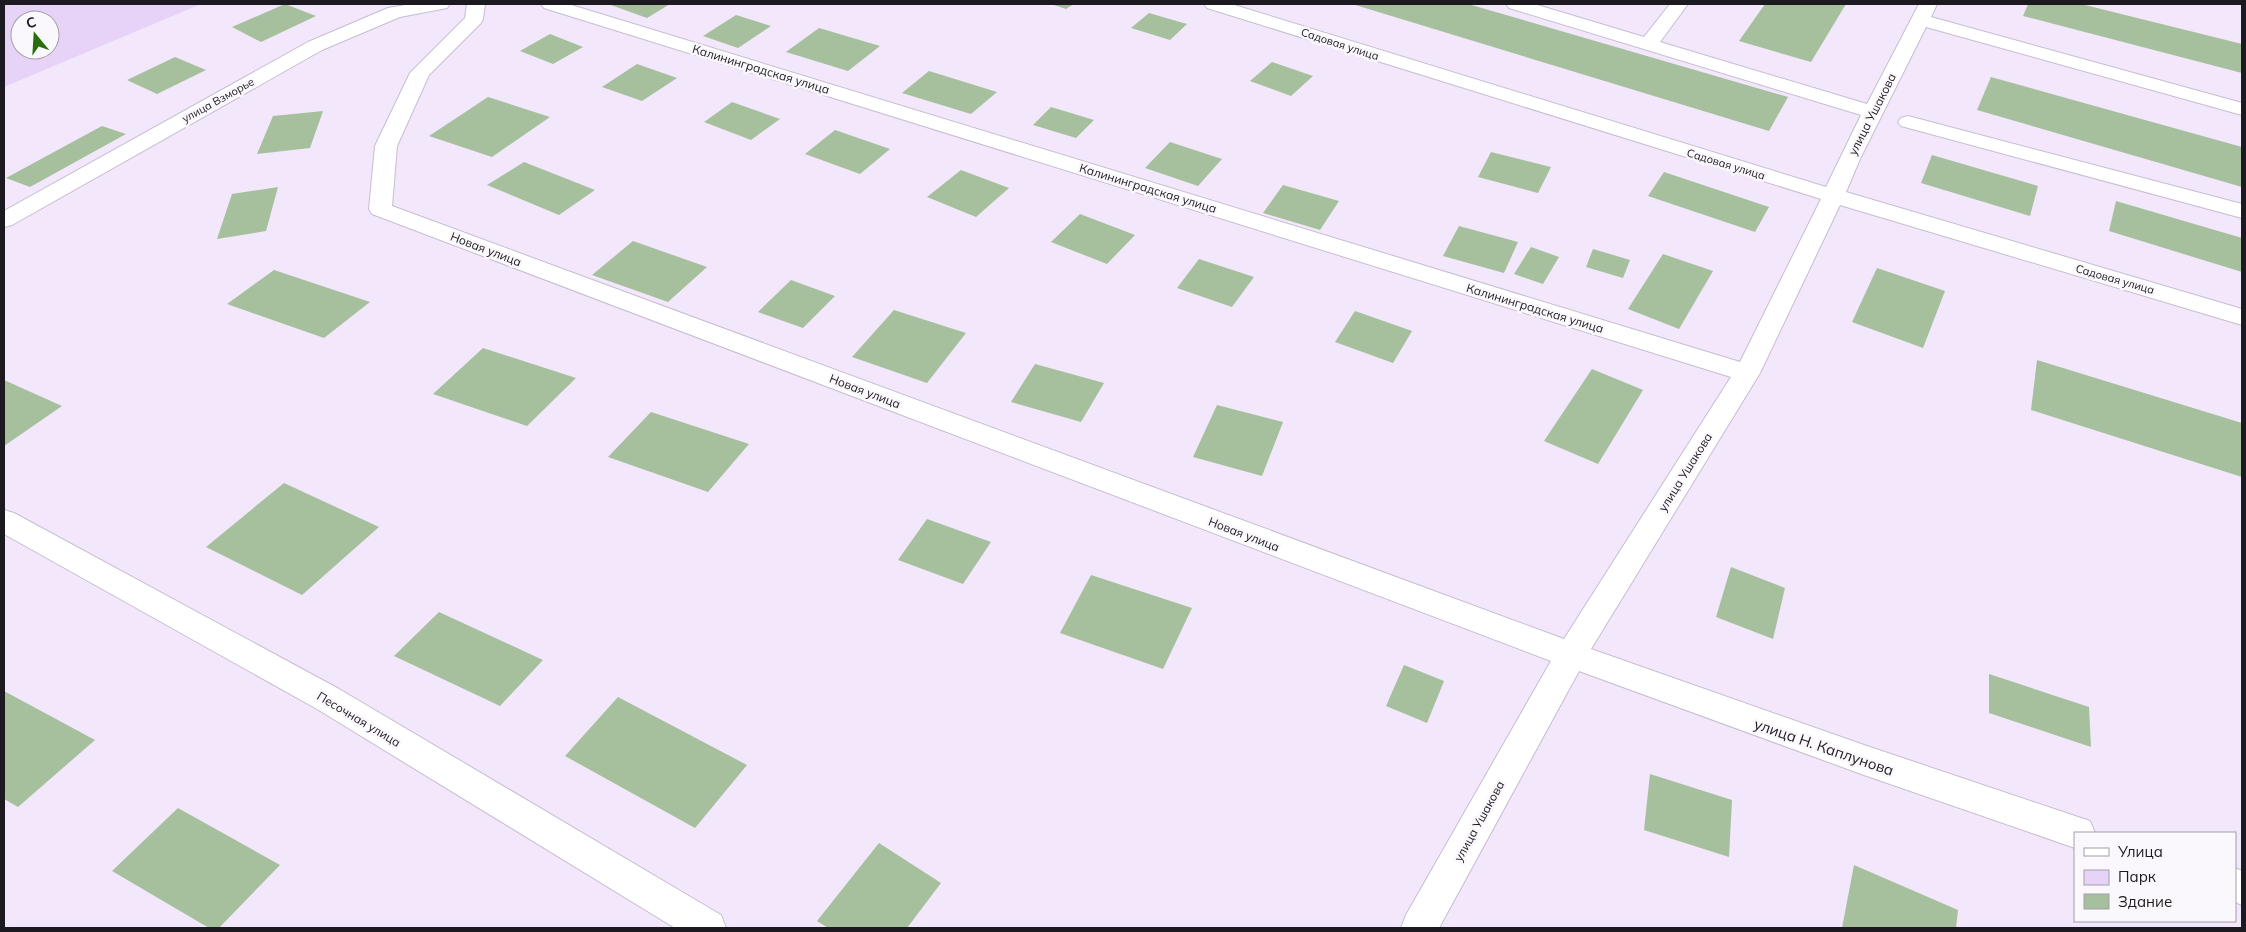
<svg xmlns="http://www.w3.org/2000/svg" width="2246" height="932" viewBox="0 0 2246 932" font-family="Mulish,sans-serif">
<style>
.green{fill:#e6d3f7;fill-rule:evenodd}
.building{fill:#a6c09e}
.lines{fill:none;stroke-linecap:round;stroke-linejoin:round}
.minor-casing{stroke:#c7bdd0;stroke-width:2}
.minor{fill:#fff;fill-rule:evenodd}
.labels{text-anchor:middle;dominant-baseline:central;stroke-width:5;stroke-linejoin:round;paint-order:stroke}
.far-street-label{font-size:11px;fill:#1d1920;stroke:#faf8fc}
.street-label{font-size:12px;fill:#1d1920;stroke:#faf8fc}
.near-street-label{font-size:15px;fill:#1d1920;stroke:#faf8fc}
</style>
<rect width="100%" height="100%" fill="#f2e7fb"/>
<!-- green -->
<path class="green" d="M 4,4 L 201,4 L 4,87 ZM 20,20 L 50,20 L 50,50 L 20,50 Z"/>
<!-- building -->
<g class="building">
<polygon points="285,4 316,16 261,42 232,27"/>
<polygon points="608,4 670,4 647,18"/>
<polygon points="1051,4 1074,4 1066,9"/>
<polygon points="1352,4 1468,4 1788,97 1769,131"/>
<polygon points="1765,4 1846,4 1811,62 1739,41"/>
<polygon points="2028,4 2081,4 2242,44 2242,73 2023,16"/>
<polygon points="1149,13 1187,24 1170,40 1131,28"/>
<polygon points="736,15 771,26 738,48 703,36"/>
<polygon points="819,28 880,46 848,71 786,52"/>
<polygon points="550,34 583,47 553,64 520,51"/>
<polygon points="175,57 206,70 157,94 127,80"/>
<polygon points="1272,62 1313,76 1291,96 1250,81"/>
<polygon points="637,64 677,78 642,101 602,87"/>
<polygon points="929,71 997,92 971,114 902,93"/>
<polygon points="1991,77 2242,147 2242,187 1977,110"/>
<polygon points="488,97 550,117 492,157 429,136"/>
<polygon points="732,102 780,119 751,140 704,122"/>
<polygon points="1051,107 1094,120 1076,138 1033,125"/>
<polygon points="323,111 310,148 257,154 273,116"/>
<polygon points="102,126 126,134 30,187 6,178"/>
<polygon points="835,130 890,149 860,174 805,154"/>
<polygon points="1170,142 1222,159 1198,186 1145,168"/>
<polygon points="1491,152 1551,167 1538,193 1478,177"/>
<polygon points="1932,155 2038,186 2030,216 1921,183"/>
<polygon points="524,162 595,190 559,215 487,185"/>
<polygon points="961,170 1009,188 976,217 927,197"/>
<polygon points="1664,172 1769,207 1755,232 1648,196"/>
<polygon points="1283,185 1339,201 1320,230 1263,213"/>
<polygon points="278,187 266,231 217,239 232,194"/>
<polygon points="2116,201 2242,238 2242,272 2109,231"/>
<polygon points="1080,214 1135,235 1107,264 1051,242"/>
<polygon points="1459,226 1518,242 1504,273 1443,256"/>
<polygon points="633,241 707,267 668,302 592,275"/>
<polygon points="1531,247 1559,257 1543,284 1514,274"/>
<polygon points="1593,249 1630,260 1623,278 1586,267"/>
<polygon points="1663,254 1713,271 1679,329 1628,309"/>
<polygon points="1199,259 1254,277 1232,307 1177,288"/>
<polygon points="1877,268 1945,291 1923,348 1852,322"/>
<polygon points="274,270 370,302 324,338 227,304"/>
<polygon points="791,280 835,296 803,328 758,312"/>
<polygon points="894,310 966,333 927,383 852,357"/>
<polygon points="1355,311 1412,331 1393,363 1335,342"/>
<polygon points="483,348 576,378 527,426 433,394"/>
<polygon points="2037,360 2242,423 2242,477 2031,410"/>
<polygon points="1035,364 1104,383 1081,422 1011,402"/>
<polygon points="1592,369 1643,390 1598,464 1544,441"/>
<polygon points="4,380 62,406 4,446"/>
<polygon points="1217,405 1283,422 1262,476 1193,457"/>
<polygon points="651,412 749,444 708,492 608,457"/>
<polygon points="284,483 379,527 302,595 206,547"/>
<polygon points="927,519 991,542 963,584 898,560"/>
<polygon points="1731,567 1785,588 1773,639 1716,617"/>
<polygon points="1091,575 1192,608 1163,669 1060,633"/>
<polygon points="439,612 543,660 500,706 394,656"/>
<polygon points="1404,665 1444,681 1427,723 1386,706"/>
<polygon points="1989,674 2089,707 2091,747 1989,713"/>
<polygon points="4,691 95,740 18,807 4,799"/>
<polygon points="618,697 747,765 695,828 565,756"/>
<polygon points="1650,774 1732,800 1729,857 1644,830"/>
<polygon points="178,808 280,865 219,928 209,928 112,871"/>
<polygon points="879,843 941,883 907,928 828,928 817,921"/>
<polygon points="1854,865 1958,910 1956,928 1842,928"/>
</g>
<g class="lines">
<!-- minor casing -->
<g class="minor-casing">
<g id="minor">
<polygon points="411,4 450,4 447,8 400,17 322,50 12,225 4,227 4,211 308,42 388,8"/>
<polygon points="467,4 485,4 483,19 481,23 429,75 397,146 392,206 1564,639 1731,377 544,8 541,4 568,4 1740,362 1821,199 1207,8 1204,4 1231,4 1826,187 1861,115 1509,8 1506,4 1534,4 1644,37 1670,4 1688,4 1660,42 1867,104 1919,4 1937,4 1931,17 2242,103 2242,115 1926,27 1860,159 1846,192 2242,309 2242,325 1840,205 1760,373 1591,649 1864,745 2078,817 2090,821 2095,833 2075,833 2075,848 1864,775 1579,671 1439,928 1401,928 1406,915 1551,661 372,214 369,209 375,146 410,73 465,18"/>
<polygon points="1908,116 2242,204 2242,218 1901,126 1898,122 1901,118"/>
<polygon points="4,510 14,513 339,689 721,915 726,928 675,928 317,709 4,534"/>
<polygon points="2235,868 2242,871 2242,905 2235,902"/>
</g>
</g>
<!-- minor -->
<use href="#minor" class="minor"/>
</g>
<g class="labels">
<!-- far-street labels -->
<g class="far-street-label">
<text transform="translate(1340 44) rotate(18)">Садовая улица</text>
<text transform="translate(218 100) rotate(-29)">улица Взморье</text>
<text transform="translate(1726 164) rotate(17)">Садовая улица</text>
<text transform="translate(2115 279) rotate(16)">Садовая улица</text>
</g>
<!-- street labels -->
<g class="street-label">
<text transform="translate(761 69) rotate(17)">Калининградская улица</text>
<text transform="translate(1872 114) rotate(-63)">улица Ушакова</text>
<text transform="translate(1148 188) rotate(17)">Калининградская улица</text>
<text transform="translate(486 249) rotate(21)">Новая улица</text>
<text transform="translate(1535 308) rotate(17)">Калининградская улица</text>
<text transform="translate(865 391) rotate(21)">Новая улица</text>
<text transform="translate(1685 472) rotate(-58)">улица Ушакова</text>
<text transform="translate(1244 534) rotate(21)">Новая улица</text>
<text transform="translate(359 719) rotate(31)">Песочная улица</text>
<text transform="translate(1479 821) rotate(-61)">улица Ушакова</text>
</g>
<!-- near-street labels -->
<g class="near-street-label">
<text transform="translate(1824 747) rotate(19)">улица Н. Каплунова</text>
</g>
</g>
<!-- border -->
<rect width="2246" height="932" fill="none" stroke="#1d1920" stroke-width="10"/>
<!-- legend -->
<rect x="2074" y="832" width="162" height="90" fill="#faf8fc" stroke="#a29fa4"/>
<rect x="2084" y="848" width="25" height="8" fill="#ffffff" stroke="#a29fa4"/>
<text x="2118" y="857" font-size="15" fill="#1d1920">Улица</text>
<rect x="2084" y="870" width="25" height="15" fill="#e6d3f7" stroke="#a29fa4"/>
<text x="2118" y="882" font-size="15" fill="#1d1920">Парк</text>
<rect x="2084" y="894" width="25" height="15" fill="#a6c09e" stroke="#a29fa4"/>
<text x="2118" y="907" font-size="15" fill="#1d1920">Здание</text>
<!-- north arrow -->
<g transform="translate(35 35) rotate(342)"><circle r="24" fill="#faf8fc" stroke="#a29fa4"/>
<path d="M0-4L9 19L0 12L-9 19Z" fill="#286e0a"/>
<text y="-8" font-size="14" font-weight="bold" text-anchor="middle" fill="#1d1920">С</text>
</g>
</svg>
